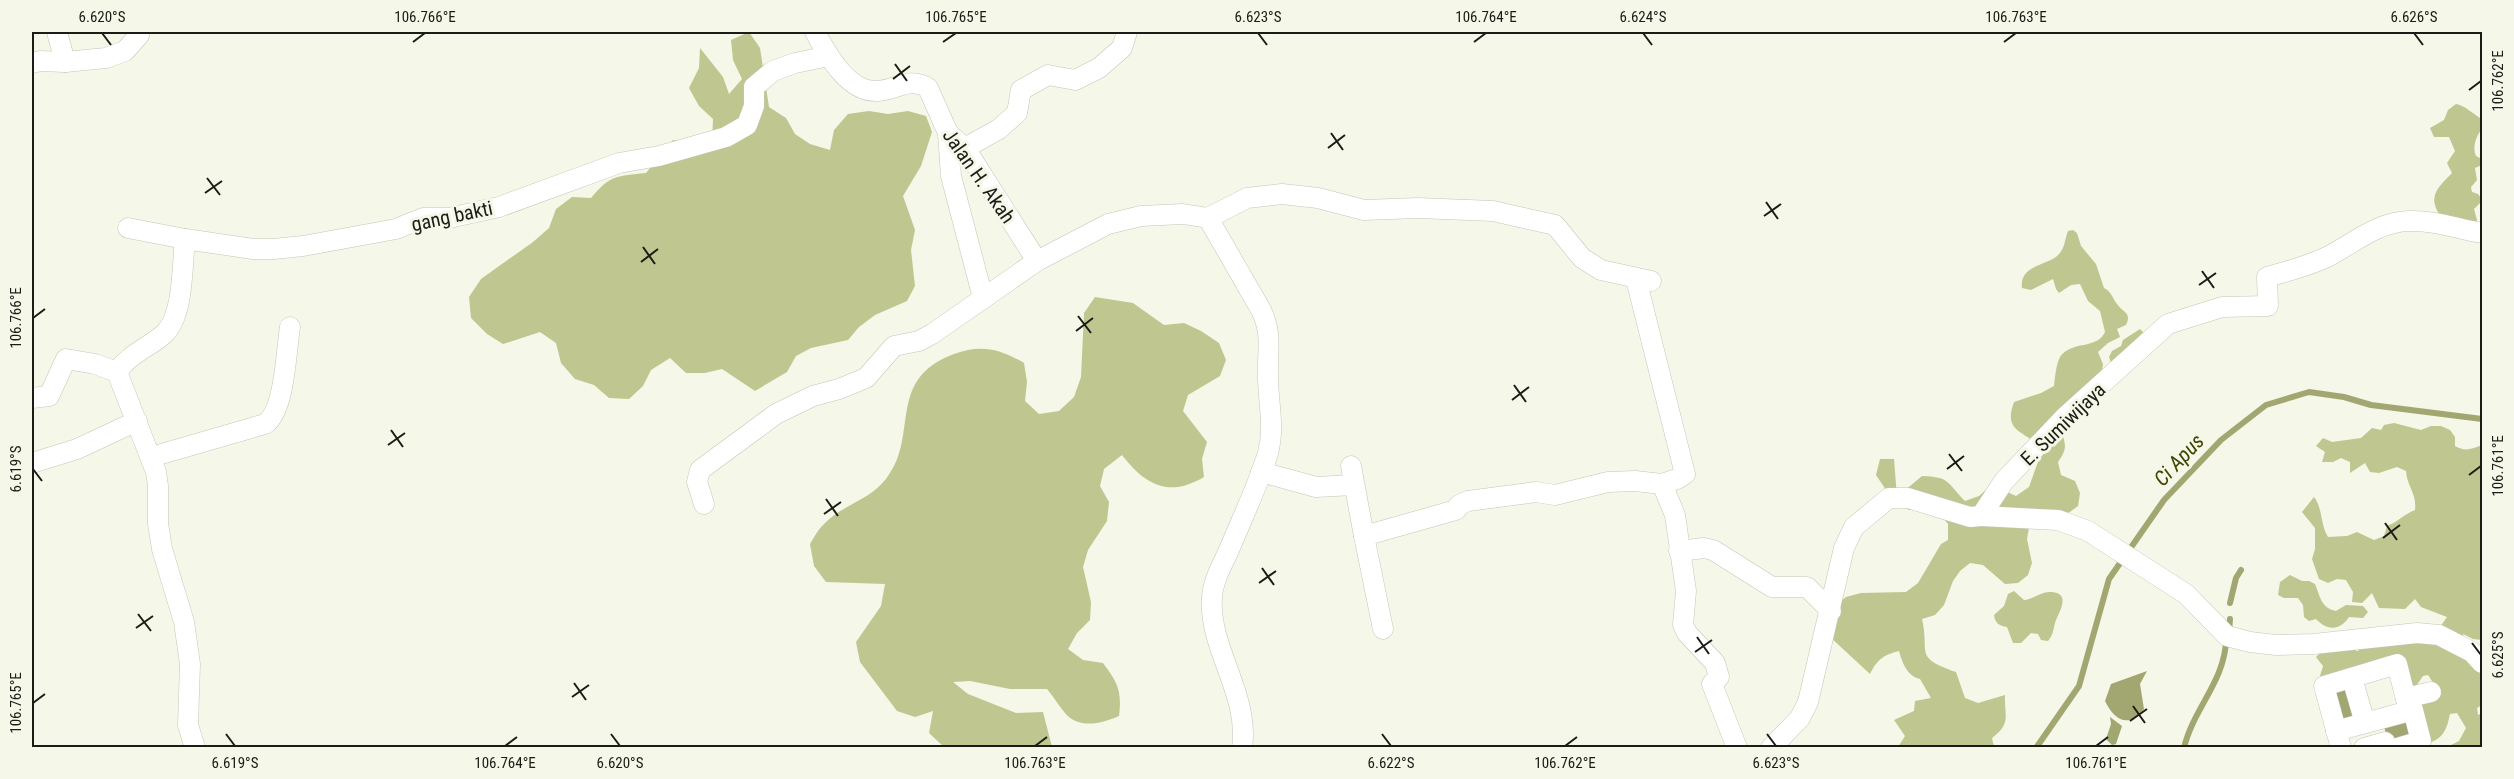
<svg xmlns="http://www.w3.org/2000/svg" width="2514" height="779" viewBox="0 0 2514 779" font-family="'Roboto Condensed',sans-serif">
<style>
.forest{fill:#c0c68f}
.water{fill:#a2a771}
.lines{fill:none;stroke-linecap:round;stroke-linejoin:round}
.stream{stroke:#a2a771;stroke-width:6}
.minor-casing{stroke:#c4c6b7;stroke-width:21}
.minor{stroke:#fff;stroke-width:20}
.ticks{fill:none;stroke:#1c1c17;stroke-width:2}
.labels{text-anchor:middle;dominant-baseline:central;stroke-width:6;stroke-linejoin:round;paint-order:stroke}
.street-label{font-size:20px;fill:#1c1c17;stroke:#f5f7e8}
.water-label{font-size:21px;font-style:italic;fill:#414400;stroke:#f5f7e8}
.neatline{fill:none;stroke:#1c1c17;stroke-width:2}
.ticks-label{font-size:15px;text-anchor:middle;fill:#1c1c17}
</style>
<rect width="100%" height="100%" fill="#f5f7e8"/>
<!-- forest -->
<g class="forest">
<path d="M 749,32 L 760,48 L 769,107 L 786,118 L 795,134 L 810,144 L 830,150 L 834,130 L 848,114 L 869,111 L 888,114 L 908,111 L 926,116 L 932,132 L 921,166 L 903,196 L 915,230 L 911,250 L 915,286 L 907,301 L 875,315 L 859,327 L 848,340 L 811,348 L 796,356 L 787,372 L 755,391 L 722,369 L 705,373 L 686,373 L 670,358 L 651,370 L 643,386 L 629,399 L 609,398 L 594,385 L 575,379 L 561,363 L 556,343 L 540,332 L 503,344 L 487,334 L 471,318 L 469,297 L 481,279 L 533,242 L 549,228 L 556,209 L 572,197 L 591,198 C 610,175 617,176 646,173 L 673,140 L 693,143 L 712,141 L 713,119 L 699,106 L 689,88 L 699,68 L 700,48 L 723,77 L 729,94 L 742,79 L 733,60 L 731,40 Z"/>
<path d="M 2456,104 C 2464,105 2472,113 2480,118 L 2482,129 C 2476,136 2472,147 2476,156 L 2482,159 L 2482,165 L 2475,168 L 2477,180 L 2471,187 L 2472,192 L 2478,194 L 2481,198 L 2480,203 L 2474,209 L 2477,220 L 2475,224 L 2442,218 C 2427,198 2436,189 2452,173 L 2447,163 L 2455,151 L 2449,137 L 2434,137 L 2430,128 L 2444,120 L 2448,110 Z"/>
<path d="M 2073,230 L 2077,233 L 2081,246 L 2096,264 L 2104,288 C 2112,292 2112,298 2117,304 C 2123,313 2132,312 2126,325 L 2117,329 L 2120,337 L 2108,343 L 2098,352 L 2103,364 L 2101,378 C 2085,388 2072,394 2066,413 C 2065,417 2062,423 2062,427 C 2063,444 2070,445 2058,462 L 2061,475 L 2075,481 L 2080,493 L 2078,506 L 2067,514 L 2030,522 L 2027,539 L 2032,563 L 2028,575 L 2018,583 L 2005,584 L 1983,565 L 1970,563 L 1960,571 L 1953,581 L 1944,605 L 1935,615 L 1922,619 C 1930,654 1913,657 1956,672 L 1965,698 L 1978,703 L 2005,695 C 2004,716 2012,723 1992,738 L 1994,747 L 1898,747 L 1905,736 L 1894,720 L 1914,711 L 1915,701 L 1931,698 L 1920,679 C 1907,676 1902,662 1899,651 C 1883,655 1877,660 1870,674 L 1829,636 L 1835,606 L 1846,597 L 1861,593 L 1906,592 L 1918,583 L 1941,544 L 1948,540 L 1948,524 C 1935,508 1929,508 1909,510 L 1892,499 L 1876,475 L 1880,459 L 1894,459 L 1897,497 L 1922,476 C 1951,477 1947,483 1965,501 L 1979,496 L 1991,485 L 2016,496 L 2029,487 L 2039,459 L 2038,444 C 2019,430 2004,429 2014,402 L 2041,393 L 2054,386 C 2055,377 2056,365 2060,357 C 2072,340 2097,350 2105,332 L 2100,311 L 2088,301 L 2080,284 L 2071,285 L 2059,293 L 2056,289 L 2053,279 L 2031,290 L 2022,288 C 2019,264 2049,266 2059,254 C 2065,248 2065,238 2068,231 Z"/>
<path d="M 1095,297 L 1133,303 L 1164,325 L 1184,323 L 1201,331 L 1219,343 L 1226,360 L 1220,376 L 1188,395 L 1183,411 L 1207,442 L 1202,459 L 1204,477 C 1169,498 1145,485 1122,455 L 1104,469 L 1100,486 L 1109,502 L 1107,521 L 1088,550 L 1083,567 L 1091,602 L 1090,620 L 1077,633 L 1068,649 L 1083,660 L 1103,663 C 1118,683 1122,691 1119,716 C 1103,723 1079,730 1065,713 C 1059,706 1054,697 1047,689 L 1010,689 L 970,681 L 953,682 L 968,694 L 1016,713 L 1043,712 L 1052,747 L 944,747 L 929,733 L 933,711 L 915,717 L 897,711 L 860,662 L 856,642 L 881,606 L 885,584 L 826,582 L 814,566 L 810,544 C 814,537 818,530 823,525 C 842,504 871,501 888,476 C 919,434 886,379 954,354 C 981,344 1000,349 1024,363 L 1027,382 L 1025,401 L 1039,414 L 1059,411 L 1074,397 L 1081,377 L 1084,313 Z"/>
<polygon points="2140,329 2145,334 2114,364 2111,363 2109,357 2112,351 2121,346 2123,340"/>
<path d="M 2394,423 L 2421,430 L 2431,426 L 2441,426 L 2450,430 L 2455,437 L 2455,446 C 2465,452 2472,449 2482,445 L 2482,640 L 2473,639 L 2463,634 L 2470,665 L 2473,668 L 2482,667 L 2482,705 L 2477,708 L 2478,715 L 2482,713 L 2482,747 L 2447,747 L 2459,741 L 2466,728 L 2457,713 L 2450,714 C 2447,728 2444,739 2428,743 L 2415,706 L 2427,700 L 2435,701 L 2437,699 L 2432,681 L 2428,675 L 2423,676 L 2414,689 L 2401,669 L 2322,679 L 2320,676 L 2323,666 L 2316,657 L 2324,649 L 2357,648 L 2356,651 L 2358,651 L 2362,644 L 2440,627 L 2447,617 L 2421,607 L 2415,599 L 2405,609 L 2379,608 L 2372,593 L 2362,603 L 2352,602 L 2353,592 L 2346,580 L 2337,579 L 2328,583 L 2319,579 L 2312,559 L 2315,549 L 2315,528 L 2302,512 L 2314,497 C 2323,509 2320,524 2328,537 L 2347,536 L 2357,532 L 2374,540 L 2384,536 L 2387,526 C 2398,522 2404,514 2415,510 C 2417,493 2407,487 2406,471 L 2397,467 L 2379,473 L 2370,472 L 2365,463 L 2350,473 L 2350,462 L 2341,458 L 2333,462 L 2322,462 L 2325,452 L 2316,446 L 2323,438 L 2332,442 L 2361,438 L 2372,428 L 2381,430 L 2384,425 Z"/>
<path d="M 2290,575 L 2302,581 L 2309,581 L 2315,584 C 2320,596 2321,608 2336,611 L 2346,605 L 2363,606 L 2368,612 L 2363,618 L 2349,617 C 2340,631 2327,631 2316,619 L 2309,621 L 2304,617 L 2303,605 L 2298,598 L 2284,598 L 2278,595 L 2280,582 Z"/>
<path d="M 2014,591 L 2024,600 C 2034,599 2041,591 2052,592 C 2072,594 2058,613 2055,623 C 2053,631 2053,635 2048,641 L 2041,640 L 2038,634 L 2031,633 L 2021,643 L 2013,643 L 2007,627 C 1999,626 1995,623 1994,615 L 2004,606 L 2008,594 Z"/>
</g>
<!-- water -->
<g class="water">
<path d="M 2147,671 L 2140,684 L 2144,709 C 2129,729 2114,720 2105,701 L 2111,684 Z"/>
<polygon points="2352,683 2361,718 2338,724 2328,690"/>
<polygon points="2412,714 2419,738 2389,746 2383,722"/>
<polygon points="2110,717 2122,726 2116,744 2112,745 2106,739 2111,724"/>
</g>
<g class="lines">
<!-- stream -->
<g class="stream">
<polyline points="2230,603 2236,578 2241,570"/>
<polyline points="2229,632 2230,619"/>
<polyline points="2036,748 2079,686 2109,579 2164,500 2221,440 2266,405 2309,392 2344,397 2371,405 2482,419"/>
<path d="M 2184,748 C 2193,709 2225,681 2226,640"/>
</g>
<!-- minor casing -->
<g class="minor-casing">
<g id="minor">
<polyline points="57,32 65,62"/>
<path d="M 815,32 C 827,54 848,93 878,91 C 897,90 910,76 928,88 L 948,133 L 965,148 L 1037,261"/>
<polyline points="32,63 40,61 65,62 106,58 125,51 139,35 138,32"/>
<polyline points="948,133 951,176 983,298"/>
<polyline points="965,148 999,129 1017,113 1021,90 1048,75 1075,80 1099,68 1122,48 1127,32"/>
<path d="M 1208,218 L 1261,310 C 1273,335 1267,350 1268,376 C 1268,403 1275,426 1268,453 C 1258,486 1242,518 1229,550 C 1222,565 1213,581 1212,597 C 1208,648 1250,694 1242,748"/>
<polyline points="128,228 185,239"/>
<path d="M 117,372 C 129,354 148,348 164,334 C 184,316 182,265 185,239 L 253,249 L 274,249 L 303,246 L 396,229 L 423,218 L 449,218 L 499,207 L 619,163 L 659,156 L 726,137 L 747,125 L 754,106 L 754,87 L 773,71 L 795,63 L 829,56"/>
<polyline points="32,398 49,396 66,359 95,364 117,372 156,472 158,486 158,523 162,549 184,622 190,664 188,725 195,748"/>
<path d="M 151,457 L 265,424 C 285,411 286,351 290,327"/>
<polyline points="32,463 77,449 137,421"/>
<polyline points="1351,466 1364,536"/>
<polyline points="1261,472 1316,487 1354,485"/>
<polyline points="1662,484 1675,515 1686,591 1683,625 1687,633 1715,663 1719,677 1712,684 1737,748"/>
<polyline points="704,504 697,482 700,470 776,414 813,396 839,389 866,378 894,346 919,341 932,334 1037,261 1108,224 1141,216 1183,214 1208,218 1247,198 1282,194 1318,198 1364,210 1418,208 1493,211 1555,225 1582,258 1601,270 1651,281"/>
<polyline points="1981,516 2058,520 2088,531 2186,594 2227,636 2250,642 2276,645 2314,644 2417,633 2439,635 2472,652 2482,663"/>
<polyline points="1679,551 1704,548 1713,550 1772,587 1807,587 1831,611"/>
<polyline points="1383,629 1364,536 1456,510 1459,505 1468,501 1536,492 1555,495 1608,482 1635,481 1662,484 1677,479 1685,474 1636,279"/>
<polyline points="2352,678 2365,723"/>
<polyline points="2406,698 2431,692"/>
<polyline points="2336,731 2413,710 2421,741 2397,748"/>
<path d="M 1771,748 L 1800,718 L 1808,702 L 1844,548 L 1854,527 L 1889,498 L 1908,498 L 1970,517 L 1981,516 L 2004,481 L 2065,417 L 2168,324 L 2222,307 L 2268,306 L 2267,277 C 2288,271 2309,266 2329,256 C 2355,242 2378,222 2409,221 C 2434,220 2458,229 2482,233"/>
<polyline points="2341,748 2324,686 2397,664 2409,711"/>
<polyline points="2364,748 2385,742 2387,748"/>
</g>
</g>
<!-- minor -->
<use href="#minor" class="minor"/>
</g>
<!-- ticks -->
<path class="ticks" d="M 102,33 L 111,45M 1258,33 L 1267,45M 1643,33 L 1652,45M 2414,33 L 2423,45M 413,42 L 425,33M 943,42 L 956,33M 1474,42 L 1486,33M 2004,42 L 2016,33M 895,64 L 907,81M 893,79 L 910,66M 2469,90 L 2481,81M 1331,133 L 1343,150M 1328,148 L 1345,135M 207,178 L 220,195M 205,193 L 222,181M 1766,202 L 1778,219M 1764,216 L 1781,204M 643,247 L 655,264M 641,262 L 658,249M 2202,271 L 2214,288M 2199,285 L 2216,273M 1078,316 L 1091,333M 33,318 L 45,309M 1076,331 L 1093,318M 1514,385 L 1526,402M 1512,400 L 1529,387M 391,430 L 403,447M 388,445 L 405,433M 1949,454 L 1962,471M 33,469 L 42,481M 1947,469 L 1964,456M 2469,475 L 2481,466M 826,499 L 838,516M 824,514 L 841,502M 2385,523 L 2397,540M 2383,538 L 2400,525M 1262,568 L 1274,585M 1259,583 L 1276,571M 138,614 L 151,631M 136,628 L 153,616M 1697,637 L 1709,654M 2472,643 L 2481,655M 1695,652 L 1712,640M 574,683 L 586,700M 572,697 L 589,685M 33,703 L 45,694M 2133,706 L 2145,723M 2130,721 L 2147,709M 226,734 L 235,746M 611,734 L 620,746M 1382,734 L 1391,746M 1767,734 L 1776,746M 505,746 L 517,737M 1035,746 L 1047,737M 1565,746 L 1577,737M 2096,746 L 2108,737"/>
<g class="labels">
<!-- street labels -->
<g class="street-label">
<text transform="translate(979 176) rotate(55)">Jalan H. Akah</text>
<text transform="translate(452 216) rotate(-12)">gang bakti</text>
<text transform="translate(2063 424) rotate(-44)">E. Sumiwijaya</text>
</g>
<!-- water labels -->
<g class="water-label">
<text transform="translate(2179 460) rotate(-47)">Ci Apus</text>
</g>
</g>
<!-- border -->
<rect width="2514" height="779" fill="none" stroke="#f5f7e8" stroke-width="66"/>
<rect x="33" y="33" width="2448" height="713" class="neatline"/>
<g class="ticks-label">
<text x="102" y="22">6.620°S</text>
<text x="425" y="22">106.766°E</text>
<text x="956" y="22">106.765°E</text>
<text x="1258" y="22">6.623°S</text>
<text x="1486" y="22">106.764°E</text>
<text x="1643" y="22">6.624°S</text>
<text x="2016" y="22">106.763°E</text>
<text x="2414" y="22">6.626°S</text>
<text transform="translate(2498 81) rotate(-90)" y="5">106.762°E</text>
<text transform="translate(16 318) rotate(-90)" y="5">106.766°E</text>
<text transform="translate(2498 466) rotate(-90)" y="5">106.761°E</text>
<text transform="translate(16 469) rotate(-90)" y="5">6.619°S</text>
<text transform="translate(2498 655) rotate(-90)" y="5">6.625°S</text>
<text transform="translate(16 703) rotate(-90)" y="5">106.765°E</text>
<text x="235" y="768">6.619°S</text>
<text x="505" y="768">106.764°E</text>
<text x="620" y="768">6.620°S</text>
<text x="1035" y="768">106.763°E</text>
<text x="1391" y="768">6.622°S</text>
<text x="1565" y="768">106.762°E</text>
<text x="1776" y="768">6.623°S</text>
<text x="2096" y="768">106.761°E</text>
</g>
</svg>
